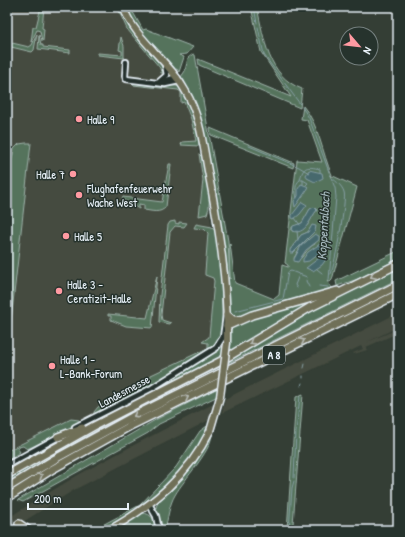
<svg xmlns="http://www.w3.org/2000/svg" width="405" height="537" viewBox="0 0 405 537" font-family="'Patrick Hand',sans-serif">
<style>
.built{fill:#454b3f}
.green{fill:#54735c;stroke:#9eb2aa;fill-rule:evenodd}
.water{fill:#47696d;stroke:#879fa5}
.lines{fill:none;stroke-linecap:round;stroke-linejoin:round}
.stream{stroke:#879fa5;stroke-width:1}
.highway-tunnel{stroke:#4f5952;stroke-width:7;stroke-dasharray:7 3.5;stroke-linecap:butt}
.minor-casing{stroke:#e8f1f8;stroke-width:8}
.major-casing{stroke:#e8f1f8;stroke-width:9}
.highway-casing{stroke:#e8f1f8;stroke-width:10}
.minor{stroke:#26332d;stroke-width:4.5}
.major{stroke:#706f59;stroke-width:6}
.highway{stroke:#706f59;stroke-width:7}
.major-bridge-casing{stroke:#e8f1f8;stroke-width:9;stroke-linecap:butt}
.major-bridge{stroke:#706f59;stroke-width:6}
.oneway{stroke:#b8bdb8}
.poi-dot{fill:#ff9aa2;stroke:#26332d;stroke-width:1.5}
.labels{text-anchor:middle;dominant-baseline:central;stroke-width:3;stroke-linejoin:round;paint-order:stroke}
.shield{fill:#26332d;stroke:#aeb8bb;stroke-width:1}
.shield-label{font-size:11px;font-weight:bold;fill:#e8f1f8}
.poi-label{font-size:12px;fill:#e8f1f8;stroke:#26332d;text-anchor:start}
.street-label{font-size:12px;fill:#e8f1f8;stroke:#26332d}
.water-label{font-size:13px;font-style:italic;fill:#a8bbc0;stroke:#26332d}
</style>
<rect width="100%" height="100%" fill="#343e35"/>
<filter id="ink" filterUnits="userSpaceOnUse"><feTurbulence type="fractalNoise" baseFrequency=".025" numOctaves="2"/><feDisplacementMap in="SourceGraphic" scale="8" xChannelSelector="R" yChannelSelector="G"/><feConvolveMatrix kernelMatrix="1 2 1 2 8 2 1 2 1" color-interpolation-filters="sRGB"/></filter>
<g filter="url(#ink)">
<!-- built -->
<g class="built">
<polygon points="7,7 117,7 127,29 153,61 182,92 192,115 213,234 218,278 214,345 98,407 94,415 86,420 71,419 7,451"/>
<polygon points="398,313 398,327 367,342 398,329 398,333 366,347 367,350 354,354 353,353 363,349 361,346 222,413 225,399"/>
<polygon points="215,403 211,419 74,490 10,530 7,530 7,519 19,511 78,475 134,445"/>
</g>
<!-- green -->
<g class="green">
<polygon points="41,7 44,7 42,28 44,29 43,41 42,41 40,31 37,30 31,42 33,27 36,27"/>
<polygon points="117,7 120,7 129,27 162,67 164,73 161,73 160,68 127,29"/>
<path d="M 126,7 L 130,7 L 143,30 L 146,29 L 193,47 L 187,54 L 179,55 L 184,57 L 179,72 L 177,69 L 175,70 C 156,51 137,32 126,7 Z"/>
<path d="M 251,7 L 257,7 C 264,39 268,76 302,89 L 300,108 L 199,65 L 198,59 L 291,97 L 261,52 Z"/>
<polygon points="37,34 34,50 32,52 7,46 8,42 29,47 32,45"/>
<polygon points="39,35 41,45 43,45 43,47 70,50 70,53 38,49"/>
<polygon points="121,37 124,46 124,58 98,55 98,53 122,55 122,51 119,50"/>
<path d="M 193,54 L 195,55 L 228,241 L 230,279 L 229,246 L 230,243 L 235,283 L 274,299 L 279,295 L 282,265 L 288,267 L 288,265 L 285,263 L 297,160 L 322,162 L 307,120 L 301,119 L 303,106 C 319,124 322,153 332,175 L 330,177 L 333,176 L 357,187 L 332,280 L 330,282 L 327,281 L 332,288 L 243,316 L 236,317 L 233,316 L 230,310 L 228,272 L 211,168 L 199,113 L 192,95 L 181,77 L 185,71 L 188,58 ZM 310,209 L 317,210 C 308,221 309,232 292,231 L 292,227 L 302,223 ZM 311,227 L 312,233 L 293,253 L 290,250 L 301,235 L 308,232 ZM 313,236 L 315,244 C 306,248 303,259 296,262 L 294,258 L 301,246 Z"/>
<path d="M 133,83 C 142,84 176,85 180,87 L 196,122 L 199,146 L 181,145 L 182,142 L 196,141 L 191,119 L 184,102 L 181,103 L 181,92 L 178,90 L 133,85 Z"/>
<polygon points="210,128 294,163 293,168 211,135"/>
<polygon points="26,143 31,143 7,356 7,181 14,149 19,144"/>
<path d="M 199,154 L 203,158 C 205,172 213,202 207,214 L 199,216 L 203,180 Z"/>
<path d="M 169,164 L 171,164 L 166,207 C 160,214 152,211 144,210 L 144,205 L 139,204 L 139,209 L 122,199 L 123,197 L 162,202 Z"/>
<polygon points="175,221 175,223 179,224 179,222 187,223 184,227 175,226 170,232 161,315 162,320 171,323 169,324 159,322 160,295 168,225 170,222"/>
<polygon points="196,224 212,227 215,231 221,262 222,335 217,345 151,387 94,417 94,412 98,407 149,379 151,375 208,348 208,343 202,342 209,337 214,281 213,278 205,275 205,272 208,233 204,229 194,228"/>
<polygon points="398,251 398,259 358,279 337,286 336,281"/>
<polygon points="398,266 398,279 111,421 285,324"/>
<polygon points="157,276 152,328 126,326 111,320 111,316 108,316 108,314 147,318"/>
<polygon points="327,295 236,350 172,383 150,391 230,342 231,329 234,324"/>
<polygon points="218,388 216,397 159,424 148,433 23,502 18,500 157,419"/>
<polygon points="303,394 293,524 292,530 287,530 296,397"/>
<polygon points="71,419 79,420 81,424 27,449 23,446 19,447 18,449 20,452 7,461 7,451"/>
<path d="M 210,424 C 207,430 205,437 202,444 C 186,471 125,530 93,530 L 140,505 L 176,467 L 200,431 Z"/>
<polygon points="101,428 7,482 7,477 91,430"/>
<polygon points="78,432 7,471 7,468 10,466 51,442"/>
<path d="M 212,435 C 210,453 184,479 175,495 C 169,505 168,518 165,530 L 162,530 L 156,507 L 158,502 L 175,487 L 189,470 Z"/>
<path d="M 142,513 C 152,513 156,522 157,530 L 113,530 Z"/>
</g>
<!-- water -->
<g class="water">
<polygon points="309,170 322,173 323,178 315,182 307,178 306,175"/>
<polygon points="301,184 309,187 295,207 294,201 298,196 298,189"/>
<polygon points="302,202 307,205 300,214 294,219 292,218 292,215"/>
<path d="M 314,207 L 317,210 C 310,218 306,236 292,231 L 293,226 L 302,223 L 310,209 Z"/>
<polygon points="312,225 316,226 315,231 293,253 290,253 290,250 301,235 308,232"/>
<polygon points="315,234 319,236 319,240 306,250 298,262 294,261 294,259 301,246"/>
<polygon points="320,244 323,245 324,249 309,261 303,262 303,259 308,252"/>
<polygon points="323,255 326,255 327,258 322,265 313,271 306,268"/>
</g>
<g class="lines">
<!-- stream -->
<g class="stream">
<polyline points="254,7 257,23"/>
<polyline points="258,27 264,55 300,104"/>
<polyline points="302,107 309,118 335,188 336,197 329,280"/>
<polyline points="249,146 299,167 309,173"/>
<polyline points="301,180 303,180 303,184"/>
<polyline points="303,180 308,183 306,185"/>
<path d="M 297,198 C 295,192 295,183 300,180 C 303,166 307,166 320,169 L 320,172"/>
<polyline points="295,218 300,225"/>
<polyline points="297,231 298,240"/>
<polyline points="317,269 322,273"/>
<path d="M 331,274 C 335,264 347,199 344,192 C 342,186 337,182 332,178"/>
<polyline points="319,286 328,287"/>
<polyline points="297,288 295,285 299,275"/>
<polyline points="235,311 283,299 288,272 291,271 307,277 306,281 309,287"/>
<polyline points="304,368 305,364"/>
<polyline points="303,378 303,376"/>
<polyline points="301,386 302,383"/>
<polyline points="294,478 296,432 300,396"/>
<polyline points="289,530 292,488 294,481"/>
</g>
<!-- highway-tunnel -->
<polyline class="highway-tunnel" points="7,521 19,524"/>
<!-- minor casing -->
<g class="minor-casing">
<g id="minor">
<polyline points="126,62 125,76 126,79 165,84 179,81"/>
<polyline points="159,82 167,75 165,64"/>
<polyline points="161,82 177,77"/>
<polyline points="75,427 152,388 216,348 223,337 226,316"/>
<polyline points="7,465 60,436"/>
<polyline points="149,504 156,516 159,530"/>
</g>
</g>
<!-- major casing -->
<g class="major-casing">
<g id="major">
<path d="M 123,7 C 136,41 169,60 186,92 C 200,116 203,144 208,171 C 219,228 228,284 227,343"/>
<path d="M 109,530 C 152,506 188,476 210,431"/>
</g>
</g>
<!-- highway casing -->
<g class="highway-casing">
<g id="highway">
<polyline points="227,315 233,320 238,320"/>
<polyline points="227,326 252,315 337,291"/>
<polyline points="58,437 82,428"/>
<polyline points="7,475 94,426 221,361 309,308 398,264"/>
<polyline points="7,488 55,459 132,417 398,285"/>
<polyline points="7,498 51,470 132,425 398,294"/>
<polyline points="19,524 28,530"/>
</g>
</g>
<!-- minor -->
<use href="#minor" class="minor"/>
<!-- major -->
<use href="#major" class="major"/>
<!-- highway -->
<use href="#highway" class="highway"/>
<!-- major-bridge casing -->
<g class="major-bridge-casing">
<polyline id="major-bridge" points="210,431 220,397 227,343"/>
</g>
<!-- major-bridge -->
<use href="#major-bridge" class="major-bridge"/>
</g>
<!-- one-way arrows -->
<defs><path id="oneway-chevron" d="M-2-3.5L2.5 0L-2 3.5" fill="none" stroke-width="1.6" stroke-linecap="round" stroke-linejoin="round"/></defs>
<g class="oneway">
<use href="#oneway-chevron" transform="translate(373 276) rotate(154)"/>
<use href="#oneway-chevron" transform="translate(302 341) rotate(-26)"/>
<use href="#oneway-chevron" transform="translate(252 342) rotate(148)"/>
<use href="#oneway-chevron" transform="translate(186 398) rotate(-27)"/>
<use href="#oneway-chevron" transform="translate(136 415) rotate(153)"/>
<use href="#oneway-chevron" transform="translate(40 476) rotate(-31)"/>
</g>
</g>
<!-- markers -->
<g class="poi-dot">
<circle cx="79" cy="119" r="4"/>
<circle cx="73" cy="174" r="4"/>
<circle cx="79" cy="195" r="4"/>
<circle cx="66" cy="236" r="4"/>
<circle cx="59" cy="291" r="4"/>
<circle cx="52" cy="366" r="4"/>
</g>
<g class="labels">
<!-- shield labels -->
<rect class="shield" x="263" y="346" width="22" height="18" rx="3"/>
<g class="shield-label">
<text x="274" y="355">A 8</text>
</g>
<!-- poi labels -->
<g class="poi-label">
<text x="87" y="119">Halle 9</text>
<text x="65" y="174" text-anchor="end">Halle 7</text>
<text x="87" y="188">Flughafenfeuerwehr<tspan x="87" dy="14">Wache West</tspan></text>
<text x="74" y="236">Halle 5</text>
<text x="67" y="284">Halle 3 -<tspan x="67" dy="14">Ceratizit-Halle</tspan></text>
<text x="60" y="359">Halle 1 -<tspan x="60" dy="14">L-Bank-Forum</tspan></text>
</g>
<!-- street labels -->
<g class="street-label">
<text transform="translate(124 391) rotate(-28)">Landesmesse</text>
</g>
<!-- water labels -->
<g class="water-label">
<text transform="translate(323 226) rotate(-87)">Koppentalbach</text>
</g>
</g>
<!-- margin -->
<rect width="405" height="537" fill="none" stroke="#26332d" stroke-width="24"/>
<rect x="12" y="12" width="381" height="513" fill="none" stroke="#e8f1f8" stroke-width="1.5" filter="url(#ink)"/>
<!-- north arrow -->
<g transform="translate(359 46) rotate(118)"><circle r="19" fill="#26332d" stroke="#747f7e"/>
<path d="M0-3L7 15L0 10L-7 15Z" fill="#ff9aa2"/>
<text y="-6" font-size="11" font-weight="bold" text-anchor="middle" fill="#e8f1f8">N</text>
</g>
<!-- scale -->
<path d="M28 503v6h100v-6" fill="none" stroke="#e8f1f8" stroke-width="2"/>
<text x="34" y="503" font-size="12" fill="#e8f1f8" stroke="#26332d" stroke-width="3" paint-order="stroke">200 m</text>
</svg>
